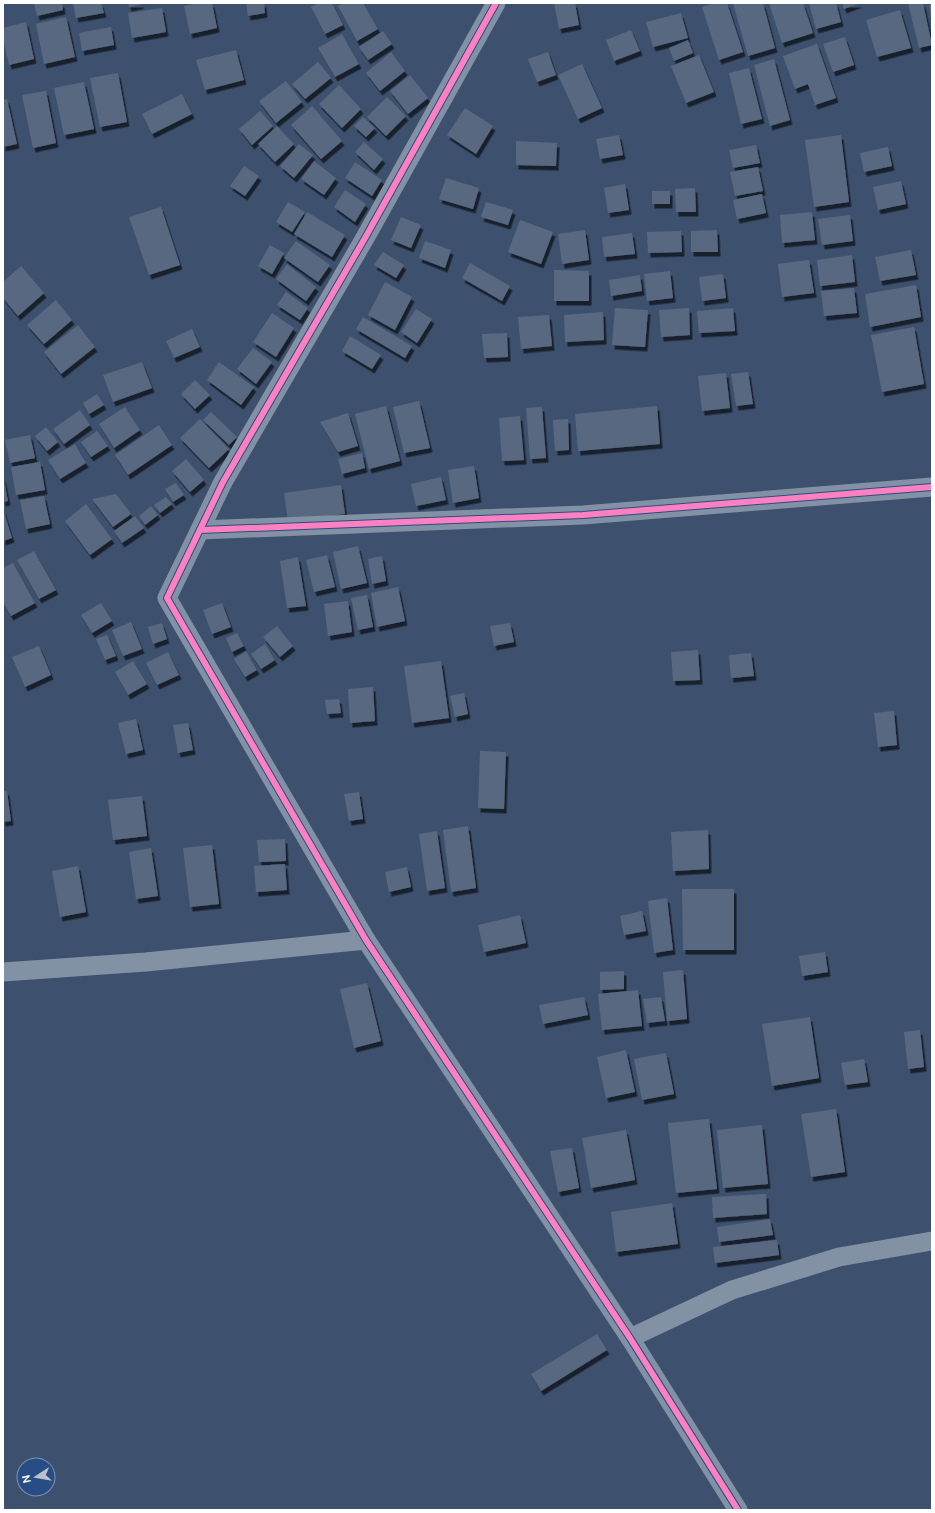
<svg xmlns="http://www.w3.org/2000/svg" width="935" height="1513" viewBox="0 0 935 1513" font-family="Ubuntu,sans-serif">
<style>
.building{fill:#586880;filter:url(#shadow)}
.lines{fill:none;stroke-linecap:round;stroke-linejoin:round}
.minor{stroke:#8391a5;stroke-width:19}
.cycleway-casing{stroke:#284d84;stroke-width:8}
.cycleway{stroke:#ff80c0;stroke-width:6}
</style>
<defs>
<filter id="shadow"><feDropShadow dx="2.5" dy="4.5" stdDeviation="0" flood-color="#0009"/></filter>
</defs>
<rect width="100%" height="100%" fill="#3d516f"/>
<!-- building -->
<g class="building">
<polygon points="34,3 62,3 63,10 37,16"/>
<polygon points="73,3 101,3 104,13 76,18"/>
<polygon points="128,3 142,3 142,4 129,7"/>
<polygon points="198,3 212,3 217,28 190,34 184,6"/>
<polygon points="246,3 264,3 265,13 248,16"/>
<polygon points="319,3 332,3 343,25 325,34 311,7"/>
<polygon points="344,3 363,3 378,29 357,41 338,6"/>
<polygon points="554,3 575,3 579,25 559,29"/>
<polygon points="715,3 727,3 743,52 719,60 702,7"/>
<polygon points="733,3 763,3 775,48 748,56"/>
<polygon points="769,3 803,3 813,33 782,43"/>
<polygon points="809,3 836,3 841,22 816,29"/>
<polygon points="842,3 860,3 844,9"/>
<polygon points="908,3 923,3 932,45 919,48"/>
<polygon points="932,4 932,18 931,18 929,5"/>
<polygon points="162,8 166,32 132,38 128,13"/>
<polygon points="900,10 911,48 877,57 866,20"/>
<polygon points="681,13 688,38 653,47 646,22"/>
<polygon points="66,17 75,57 44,64 36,24"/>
<polygon points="26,22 34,59 9,65 3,38 3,28"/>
<polygon points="111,27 114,45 82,51 79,33"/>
<polygon points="631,30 640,51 614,61 606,40"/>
<polygon points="383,31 392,44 368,60 359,47"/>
<polygon points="342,34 359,64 335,77 318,48"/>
<polygon points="845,37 854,65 833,72 823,44"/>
<polygon points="688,40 693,53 674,61 669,48"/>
<polygon points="817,44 836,98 815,105 808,84 795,89 783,56"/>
<polygon points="236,50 244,80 205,90 196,60"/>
<polygon points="391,52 405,71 380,91 366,73"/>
<polygon points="548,52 556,75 537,82 528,59"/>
<polygon points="699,55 714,92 686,103 671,66"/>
<polygon points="774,59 790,120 770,126 754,65"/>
<polygon points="318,62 331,78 305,99 292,84"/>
<polygon points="582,64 602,108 578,119 558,75"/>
<polygon points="749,68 762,119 741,124 729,73"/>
<polygon points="118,73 127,122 100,127 90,78"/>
<polygon points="410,75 428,98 408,114 390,91"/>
<polygon points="286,81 302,102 276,123 259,101"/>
<polygon points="84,82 94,129 64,135 54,88"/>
<polygon points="339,85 361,109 342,128 319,104"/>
<polygon points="46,91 56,143 33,148 22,95"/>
<polygon points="182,94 192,114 152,134 142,114"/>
<polygon points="387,97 406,116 386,136 367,117"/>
<polygon points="7,99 17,144 3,147 3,100"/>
<polygon points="312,106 342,141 321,159 291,125"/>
<polygon points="465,108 493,126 476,154 447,135"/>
<polygon points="260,111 273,126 252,145 239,129"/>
<polygon points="363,117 375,128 366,137 354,126"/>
<polygon points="277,126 294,144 275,162 258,144"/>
<polygon points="619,135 623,155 600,159 596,139"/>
<polygon points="841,135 849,202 814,207 805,140"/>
<polygon points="516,141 557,143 556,166 516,165"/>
<polygon points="364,142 383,159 374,170 355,152"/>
<polygon points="299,144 313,155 294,178 280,166"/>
<polygon points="756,145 760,163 733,168 729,150"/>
<polygon points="888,147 892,166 864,172 860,153"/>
<polygon points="314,161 336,178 324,195 301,179"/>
<polygon points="355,162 382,180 372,196 345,178"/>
<polygon points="244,166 259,176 245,196 230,186"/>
<polygon points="758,167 763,191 735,196 730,172"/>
<polygon points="446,178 479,188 473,209 439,199"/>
<polygon points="901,181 906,204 878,210 873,187"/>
<polygon points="625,184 629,210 608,213 604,188"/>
<polygon points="695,188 696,212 676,212 675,189"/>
<polygon points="345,190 366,204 355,222 334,207"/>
<rect x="652" y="191" width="18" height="13"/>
<polygon points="762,194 766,213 737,219 733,200"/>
<polygon points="288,202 305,212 292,232 276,222"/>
<polygon points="486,202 513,210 508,225 481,217"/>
<polygon points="161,207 180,265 149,275 129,217"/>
<polygon points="307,212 345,235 332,257 294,234"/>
<polygon points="812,212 815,240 782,243 780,215"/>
<polygon points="850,215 853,241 822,245 818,219"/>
<polygon points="401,217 421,225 411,248 391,240"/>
<polygon points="520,220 553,232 541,264 508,252"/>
<polygon points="585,230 589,260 562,264 558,234"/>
<polygon points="717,230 718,252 691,252 691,231"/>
<polygon points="681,231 682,252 648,253 647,232"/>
<polygon points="632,233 635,254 604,257 602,237"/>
<polygon points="296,241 330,265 318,282 284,258"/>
<polygon points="425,241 451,250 445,268 419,258"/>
<polygon points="270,245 284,253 272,274 258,266"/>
<polygon points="911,250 916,275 880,281 875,257"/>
<polygon points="383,252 404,265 396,278 374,265"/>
<polygon points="852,255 855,282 820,286 817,260"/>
<polygon points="809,260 814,293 782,297 778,264"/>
<polygon points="470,263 510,286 502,301 462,278"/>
<polygon points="287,264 316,287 306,301 276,279"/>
<polygon points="21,266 44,293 18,316 3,298 3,282"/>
<polygon points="554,270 589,271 589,301 554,301"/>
<polygon points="670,271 673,298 647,301 644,274"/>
<polygon points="723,274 726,298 702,301 699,277"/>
<polygon points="640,275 642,291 611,296 609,280"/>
<polygon points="385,282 412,297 395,330 368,315"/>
<polygon points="916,285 921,317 870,327 865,294"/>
<polygon points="854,288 857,313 824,316 821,291"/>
<polygon points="286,292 308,308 300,320 277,305"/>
<polygon points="56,300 72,320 44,344 27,325"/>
<polygon points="615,308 648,310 645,347 612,345"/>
<polygon points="689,308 690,335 661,337 659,310"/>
<polygon points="733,308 735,331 699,333 697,311"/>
<polygon points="416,309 432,319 417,343 401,332"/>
<polygon points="603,312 604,340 565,342 564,315"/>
<polygon points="272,313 294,328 276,357 253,342"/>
<polygon points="549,315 552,346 521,349 518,317"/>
<polygon points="363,317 412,346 405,358 356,329"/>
<polygon points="78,325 95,347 61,374 44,352"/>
<polygon points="914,327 924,384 882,392 871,335"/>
<polygon points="192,329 200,347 174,358 166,341"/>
<polygon points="507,333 508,357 484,358 482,334"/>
<polygon points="350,336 381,355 372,369 342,351"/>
<polygon points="253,348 272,362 256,384 237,369"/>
<polygon points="142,362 152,388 113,402 103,375"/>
<polygon points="219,362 254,387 241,405 207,380"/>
<polygon points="748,372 753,404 736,406 731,374"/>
<polygon points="726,373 730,408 702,411 698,376"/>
<polygon points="195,380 210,395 195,409 181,394"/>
<polygon points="97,394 104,405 89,414 83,403"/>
<polygon points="419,401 430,448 404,453 393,407"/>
<polygon points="386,406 400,461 369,469 355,414"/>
<polygon points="657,406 660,444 578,451 575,414"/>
<polygon points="125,407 140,430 114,448 99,424"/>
<polygon points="542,407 546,458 530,459 526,408"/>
<polygon points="80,410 90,425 64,444 53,429"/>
<polygon points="211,412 237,437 229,445 203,420"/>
<polygon points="348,413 358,446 338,452 320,422"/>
<polygon points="520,416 524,460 502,461 499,418"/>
<polygon points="200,419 229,449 209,468 180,438"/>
<polygon points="568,419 569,450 555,451 553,420"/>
<polygon points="159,425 172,445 128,475 115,455"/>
<polygon points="46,427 58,442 47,451 35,436"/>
<polygon points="97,431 108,446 91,457 81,442"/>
<polygon points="30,435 35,458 10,463 5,440"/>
<polygon points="75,444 86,463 60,479 48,460"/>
<polygon points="362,453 365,468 342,474 338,459"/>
<polygon points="186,459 204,480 190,492 172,471"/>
<polygon points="40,462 45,490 16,495 11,467"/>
<polygon points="474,466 479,498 453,503 448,470"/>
<polygon points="3,476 8,501 3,502"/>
<polygon points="441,477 446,500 416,506 411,484"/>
<polygon points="176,483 184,495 173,502 165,489"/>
<polygon points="341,485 345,514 288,521 284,493"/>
<polygon points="116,494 131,514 113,527 92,499"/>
<polygon points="44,496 50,524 26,529 20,500"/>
<polygon points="166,497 172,504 160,513 154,505"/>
<polygon points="86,504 112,539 90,555 65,521"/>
<polygon points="151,506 158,515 145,525 139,516"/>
<polygon points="3,509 12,538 3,541"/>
<polygon points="135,516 144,528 122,543 114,531"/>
<polygon points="358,546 367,583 341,589 333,552"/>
<polygon points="34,551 56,590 39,599 17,560"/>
<polygon points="327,555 335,587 314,592 306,560"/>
<polygon points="382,556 386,581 372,584 368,559"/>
<polygon points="298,557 306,606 287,608 280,561"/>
<polygon points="13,563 35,603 11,616 3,602 3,568"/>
<polygon points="398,587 405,621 377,627 371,593"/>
<polygon points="367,595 373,627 358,630 351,598"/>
<polygon points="348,601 352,632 328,636 324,604"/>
<polygon points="101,603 112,621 92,633 81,615"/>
<polygon points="222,603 231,627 212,634 203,610"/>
<polygon points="131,622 142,649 123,656 112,630"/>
<polygon points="162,623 167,639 153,644 148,627"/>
<polygon points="510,623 514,642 494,646 490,626"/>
<polygon points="277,626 293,646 280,657 263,637"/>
<polygon points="237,633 244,646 232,652 226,638"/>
<polygon points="107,635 116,656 105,660 96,639"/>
<polygon points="265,644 275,660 261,669 251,654"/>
<polygon points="39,646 51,675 25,687 12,657"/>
<polygon points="698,650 700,680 673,681 671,652"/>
<polygon points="246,651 257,670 245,677 234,659"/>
<polygon points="168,652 179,675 157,685 146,663"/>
<polygon points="751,653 754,676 731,678 729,655"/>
<polygon points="133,661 147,684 128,695 115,672"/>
<polygon points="441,661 449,718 412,723 404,666"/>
<polygon points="373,687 375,721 350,723 348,689"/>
<polygon points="464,693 468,714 455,717 450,696"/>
<polygon points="339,699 341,713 327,714 325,700"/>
<polygon points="894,711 897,745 878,747 874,713"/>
<polygon points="136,719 143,750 126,754 118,723"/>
<polygon points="188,723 193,750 178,753 173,725"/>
<polygon points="480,751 506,752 504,809 478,808"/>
<polygon points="3,791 7,791 11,821 3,822"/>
<polygon points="359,792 363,819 349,821 344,794"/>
<polygon points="142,796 147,836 113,840 108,800"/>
<polygon points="468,826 476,888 451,892 443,830"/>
<polygon points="708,830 709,869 673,871 671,832"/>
<polygon points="437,831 445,888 427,891 419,834"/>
<polygon points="285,839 286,861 259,862 257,840"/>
<polygon points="212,845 219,904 190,907 183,848"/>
<polygon points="151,848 158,896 136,899 129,852"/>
<polygon points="285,864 287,890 256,892 254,866"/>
<polygon points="78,866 86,912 60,917 52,871"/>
<polygon points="407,867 411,887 389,892 385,872"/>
<polygon points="682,889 734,889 734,950 683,950"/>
<polygon points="667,898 673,950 654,953 648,901"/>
<polygon points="642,911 646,931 624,935 620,916"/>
<polygon points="520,915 526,943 484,952 478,925"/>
<polygon points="825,952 828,972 802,976 799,956"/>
<polygon points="683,970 687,1019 667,1021 663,972"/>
<polygon points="624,971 624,989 600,990 600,972"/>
<polygon points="367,983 381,1041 354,1048 340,989"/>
<polygon points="638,990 642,1026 602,1030 598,994"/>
<polygon points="584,997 588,1015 543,1024 539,1005"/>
<polygon points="661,997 665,1021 647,1023 643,999"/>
<polygon points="810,1017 819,1078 772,1086 762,1024"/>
<polygon points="920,1030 924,1067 908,1069 904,1032"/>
<polygon points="626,1050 635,1092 606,1098 597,1057"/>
<polygon points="666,1053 674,1094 642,1100 634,1059"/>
<polygon points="864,1059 868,1082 845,1085 841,1063"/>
<polygon points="836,1109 845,1172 811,1177 801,1114"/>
<polygon points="709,1119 717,1189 676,1193 668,1123"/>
<polygon points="762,1125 768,1184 723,1188 717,1130"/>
<polygon points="626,1130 635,1180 591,1188 582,1138"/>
<polygon points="572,1148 579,1188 558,1192 550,1151"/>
<polygon points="766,1194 767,1214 713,1218 712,1197"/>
<polygon points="672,1203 678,1244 616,1252 611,1212"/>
<polygon points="770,1219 773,1235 719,1242 717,1227"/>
<polygon points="777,1240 779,1255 715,1263 713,1247"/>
<polygon points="597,1334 607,1350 541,1391 531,1374"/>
</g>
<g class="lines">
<!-- minor -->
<g class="minor">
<polyline points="496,3 365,238 223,482 167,598 366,940 630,1338 738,1510"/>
<polyline points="200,530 583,515 932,487"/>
<polyline points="3,972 146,962 366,940"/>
<polyline points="630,1338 732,1290 839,1257 932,1241"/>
</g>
<!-- cycleway casing -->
<g class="cycleway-casing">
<g id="cycleway">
<polyline points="496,3 365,238 223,482 167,598 366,940 630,1338 738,1510"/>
<polyline points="200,530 583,515 932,487"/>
</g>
</g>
<!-- cycleway -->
<use href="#cycleway" class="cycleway"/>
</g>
<!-- border -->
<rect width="935" height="1513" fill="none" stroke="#ffffff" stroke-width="8"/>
<!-- north arrow -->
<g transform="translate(36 1477) rotate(258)"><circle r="19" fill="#284d84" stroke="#7e94b5"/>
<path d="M0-3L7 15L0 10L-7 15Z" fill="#bbc2cd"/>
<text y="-6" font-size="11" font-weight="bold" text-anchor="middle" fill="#ffffff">N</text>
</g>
</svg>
